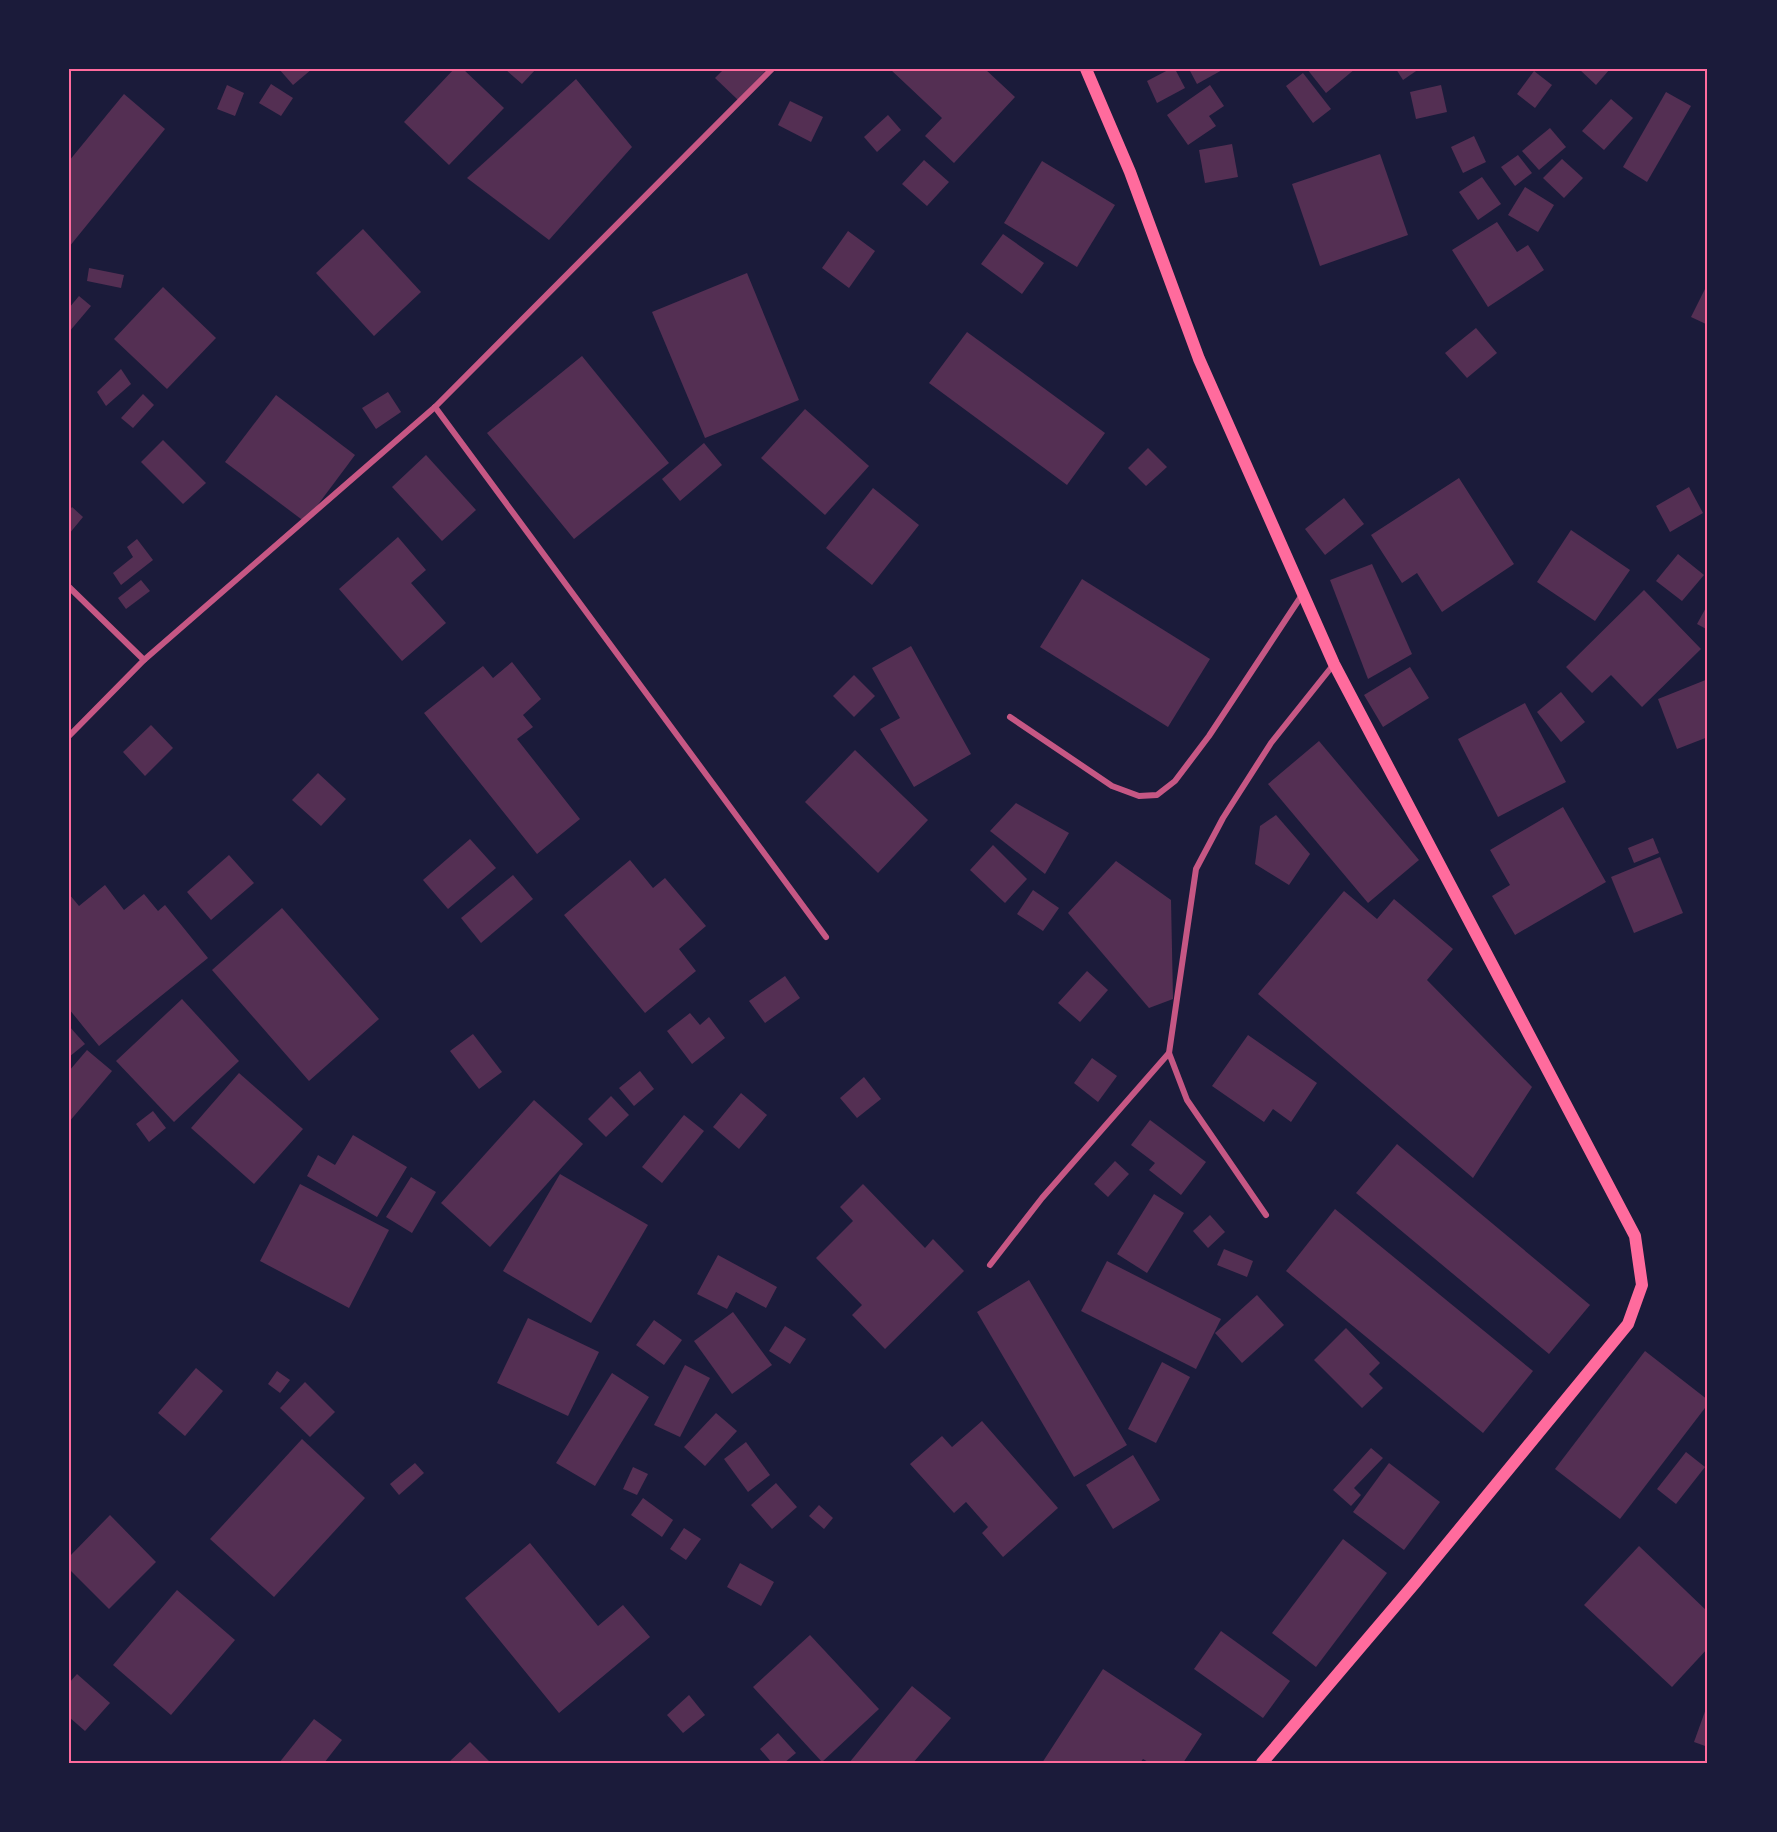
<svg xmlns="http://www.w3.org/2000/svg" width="1777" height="1832" viewBox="0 0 1777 1832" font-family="Lato,sans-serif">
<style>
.building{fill:#542f53}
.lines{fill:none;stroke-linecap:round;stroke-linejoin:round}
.minor{stroke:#c65784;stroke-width:6}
.secondary{stroke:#ff6b9d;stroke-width:12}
.neatline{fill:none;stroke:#ff6b9d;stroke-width:2}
</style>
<rect width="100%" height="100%" fill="#1b1b3a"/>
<!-- building -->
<g class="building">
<polygon points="279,69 312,69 293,85"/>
<polygon points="454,69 463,69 504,108 449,165 404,122"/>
<polygon points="505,69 536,69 522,84"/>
<polygon points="724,69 767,69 738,100 715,78"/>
<polygon points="890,69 985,69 1015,97 954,163 925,136 942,118"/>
<polygon points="1170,69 1175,69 1185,88 1157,103 1147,81"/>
<polygon points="1189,69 1224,69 1197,84"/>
<polygon points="1307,69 1355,69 1326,93"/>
<polygon points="1396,69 1419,69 1403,80"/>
<polygon points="1579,69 1610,69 1596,85"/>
<polygon points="1534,71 1552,85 1535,108 1517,94"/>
<polygon points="1303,73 1331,109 1313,123 1286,86"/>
<polygon points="576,79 632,147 549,240 467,178"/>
<polygon points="271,84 293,98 281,116 259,103"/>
<polygon points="227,85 244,93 235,116 217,109"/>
<polygon points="1210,85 1224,106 1209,116 1216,126 1188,145 1167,115"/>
<polygon points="1441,85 1447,112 1416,119 1410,92"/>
<polygon points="1666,92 1691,106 1647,182 1623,167"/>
<polygon points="124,94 165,129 69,247 69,161"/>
<polygon points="1611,99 1633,118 1604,150 1582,131"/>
<polygon points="790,101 823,117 811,142 778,125"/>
<polygon points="888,115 901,130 877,152 864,137"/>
<polygon points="1550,128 1566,147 1539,170 1522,151"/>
<polygon points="1474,136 1486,162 1463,173 1451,147"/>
<polygon points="1232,144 1238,177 1205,183 1199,150"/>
<polygon points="1380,154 1408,235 1320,266 1292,184"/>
<polygon points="1518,155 1532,173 1515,186 1501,167"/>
<polygon points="1562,159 1583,178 1564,198 1543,178"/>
<polygon points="924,160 949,182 927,206 902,184"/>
<polygon points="1042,161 1115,205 1077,267 1004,223"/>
<polygon points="1482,177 1501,204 1478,220 1459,192"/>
<polygon points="1525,187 1554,205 1538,232 1508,215"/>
<polygon points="1497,222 1517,252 1528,245 1544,270 1488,307 1452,250"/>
<polygon points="363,229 421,292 374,336 316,273"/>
<polygon points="848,231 875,251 849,288 822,268"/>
<polygon points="1003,234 1044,263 1022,294 981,264"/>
<polygon points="89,268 124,275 121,288 87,281"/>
<polygon points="747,273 799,400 705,438 652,312"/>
<polygon points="1708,283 1708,325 1691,317"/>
<polygon points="163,287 216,338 167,389 114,339"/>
<polygon points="79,296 91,306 69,332 69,308"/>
<polygon points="1476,328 1497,353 1467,378 1445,353"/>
<polygon points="967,332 1105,433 1067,485 929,383"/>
<polygon points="582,356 669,463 574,539 487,433"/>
<polygon points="121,369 131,384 106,406 97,392"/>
<polygon points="388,392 401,412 376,429 362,408"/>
<polygon points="143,394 154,405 133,428 121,418"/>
<polygon points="276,395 355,455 305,522 225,462"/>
<polygon points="805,409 869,466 825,515 761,458"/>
<polygon points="163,440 206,483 183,504 141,462"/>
<polygon points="704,443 722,465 680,501 662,479"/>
<polygon points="1148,448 1167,467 1146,486 1128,468"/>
<polygon points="426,455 476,510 442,541 392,487"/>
<polygon points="1459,478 1514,564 1442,612 1417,573 1402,583 1371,535"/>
<polygon points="1689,487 1703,513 1670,532 1656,506"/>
<polygon points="873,488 919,525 872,585 826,548"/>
<polygon points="1344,498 1364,524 1325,555 1305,529"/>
<polygon points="72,507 83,517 69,534 69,511"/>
<polygon points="1571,530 1630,570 1595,621 1537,582"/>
<polygon points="398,537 426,570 411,583 446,623 402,661 339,589"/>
<polygon points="137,539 153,560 121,585 113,573 133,557 127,547"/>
<polygon points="1678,554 1704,575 1682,601 1656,581"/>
<polygon points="1372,564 1412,654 1368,679 1330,580"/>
<polygon points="1082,579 1210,659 1168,727 1040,647"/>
<polygon points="141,580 150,591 126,609 118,598"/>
<polygon points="1644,590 1701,649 1642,707 1611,675 1592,693 1566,667"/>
<polygon points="1708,604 1708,630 1697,624"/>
<polygon points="911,646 971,754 914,787 880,729 900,718 872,668"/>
<polygon points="512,662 541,699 523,715 533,727 517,739 580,819 537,854 424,713 483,666 493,678"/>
<polygon points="1410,667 1429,698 1383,727 1364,695"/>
<polygon points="854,675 875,696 854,717 833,696"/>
<polygon points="1708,679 1708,737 1677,749 1658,699"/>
<polygon points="1561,692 1585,722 1561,742 1537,712"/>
<polygon points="1525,703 1566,782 1498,817 1458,739"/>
<polygon points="151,725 173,748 145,776 123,752"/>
<polygon points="1319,741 1419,860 1368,903 1268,784"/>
<polygon points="855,750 928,820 878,873 805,802"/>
<polygon points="318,773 346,799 321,826 292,800"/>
<polygon points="1016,803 1069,833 1045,874 990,831"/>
<polygon points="1563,807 1606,882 1515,935 1492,896 1510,885 1490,850"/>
<polygon points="1276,815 1310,854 1289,885 1255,864 1260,826"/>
<polygon points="1653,838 1659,853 1634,863 1628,848"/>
<polygon points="470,839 496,868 448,909 423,880"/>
<polygon points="993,845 1027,879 1005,903 970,870"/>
<polygon points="229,855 254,883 211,920 187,892"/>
<polygon points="1660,857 1683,913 1634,933 1611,877"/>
<polygon points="630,860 653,888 665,878 706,926 679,949 696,971 645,1013 564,915"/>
<polygon points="1116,861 1171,900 1173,999 1149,1008 1068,913"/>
<polygon points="513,875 533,899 481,943 461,918"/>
<polygon points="105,885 124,910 144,894 158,911 165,905 208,958 99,1046 69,1009 69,894 79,906"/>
<polygon points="1033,890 1059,908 1043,931 1017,914"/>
<polygon points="1344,891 1377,919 1394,899 1453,949 1427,980 1532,1087 1473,1178 1258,994"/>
<polygon points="282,908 379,1019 309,1081 212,970"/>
<polygon points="1087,971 1108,990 1080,1022 1058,1003"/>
<polygon points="785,976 800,998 765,1023 749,1001"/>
<polygon points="182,999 239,1061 174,1122 116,1061"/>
<polygon points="690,1013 700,1025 709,1017 725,1038 692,1064 667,1031"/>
<polygon points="69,1026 85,1044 69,1057"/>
<polygon points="473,1034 502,1072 479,1089 450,1051"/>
<polygon points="1248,1035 1317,1083 1291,1122 1273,1109 1264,1122 1212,1086"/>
<polygon points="87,1050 112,1071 69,1122 69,1071"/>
<polygon points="1092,1058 1117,1076 1098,1102 1074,1083"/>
<polygon points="640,1071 654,1089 634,1106 619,1088"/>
<polygon points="239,1073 303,1129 254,1184 191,1128"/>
<polygon points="864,1077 881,1099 857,1118 840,1098"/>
<polygon points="741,1093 767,1115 739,1149 713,1127"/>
<polygon points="611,1096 629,1115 606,1137 588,1119"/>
<polygon points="534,1100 583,1144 490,1247 441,1203"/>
<polygon points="153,1111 166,1128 149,1142 136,1124"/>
<polygon points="684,1115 704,1131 662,1183 642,1167"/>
<polygon points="1150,1120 1206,1162 1181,1195 1149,1170 1155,1163 1131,1145"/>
<polygon points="353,1135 407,1167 377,1217 307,1176 318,1155 335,1165"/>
<polygon points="1397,1144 1590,1305 1549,1354 1356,1193"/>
<polygon points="1115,1161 1129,1174 1108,1197 1094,1184"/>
<polygon points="560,1174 648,1225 591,1323 503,1271"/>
<polygon points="411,1177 436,1192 412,1233 386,1217"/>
<polygon points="300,1184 389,1230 349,1308 260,1261"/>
<polygon points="863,1184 925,1248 933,1239 964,1271 885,1349 852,1315 862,1305 816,1258 853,1221 840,1207"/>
<polygon points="1154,1194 1184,1213 1147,1273 1117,1254"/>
<polygon points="1335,1209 1533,1371 1483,1433 1286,1271"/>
<polygon points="1210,1215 1225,1232 1208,1248 1193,1231"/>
<polygon points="1224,1249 1253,1261 1247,1277 1217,1265"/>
<polygon points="718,1255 777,1287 766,1308 736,1292 727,1309 697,1294"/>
<polygon points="1107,1261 1221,1319 1196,1369 1081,1311"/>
<polygon points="1029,1280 1127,1445 1074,1477 977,1312"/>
<polygon points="1257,1295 1284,1325 1242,1363 1215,1333"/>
<polygon points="733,1312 772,1365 732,1394 694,1341"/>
<polygon points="528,1318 599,1352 568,1416 497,1383"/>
<polygon points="654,1320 682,1340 664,1365 636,1345"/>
<polygon points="785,1326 806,1339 790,1364 769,1351"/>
<polygon points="1346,1328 1380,1363 1369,1374 1383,1388 1362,1408 1314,1360"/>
<polygon points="1645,1351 1708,1400 1708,1404 1620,1519 1555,1469"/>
<polygon points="1162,1362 1190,1377 1156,1443 1128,1429"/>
<polygon points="685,1365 710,1378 680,1437 654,1425"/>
<polygon points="196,1368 223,1391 185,1436 158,1413"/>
<polygon points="277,1371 290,1380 280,1393 268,1384"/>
<polygon points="612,1373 649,1397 595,1486 556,1463"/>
<polygon points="305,1382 335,1412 310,1437 280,1408"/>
<polygon points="716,1413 737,1431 705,1466 684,1447"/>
<polygon points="982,1421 1058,1508 1003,1557 982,1533 988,1527 966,1502 954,1513 910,1464 942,1436 952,1447"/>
<polygon points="302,1439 365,1498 274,1597 210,1539"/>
<polygon points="746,1442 770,1475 748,1492 724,1459"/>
<polygon points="1371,1448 1383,1458 1354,1488 1361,1495 1351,1506 1333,1490"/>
<polygon points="1686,1452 1705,1467 1676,1504 1657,1489"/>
<polygon points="1133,1455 1160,1500 1113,1529 1086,1485"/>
<polygon points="415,1463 424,1473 399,1495 390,1484"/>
<polygon points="1389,1463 1440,1502 1404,1550 1353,1512"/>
<polygon points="633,1467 648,1474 637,1495 623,1489"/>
<polygon points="776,1483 797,1507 772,1529 751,1505"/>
<polygon points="643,1498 673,1520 662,1537 631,1515"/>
<polygon points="819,1505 833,1518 824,1529 809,1516"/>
<polygon points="110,1515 156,1562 109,1609 69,1569 69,1557"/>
<polygon points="684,1528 701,1539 686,1560 670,1549"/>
<polygon points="1343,1539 1387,1573 1316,1667 1272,1633"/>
<polygon points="530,1543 598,1626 623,1605 650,1637 559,1713 465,1598"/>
<polygon points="1639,1546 1708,1612 1708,1648 1672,1687 1584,1605"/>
<polygon points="740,1563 774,1582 761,1606 727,1587"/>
<polygon points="177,1590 235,1640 171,1715 113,1665"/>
<polygon points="1221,1631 1290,1681 1263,1718 1194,1669"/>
<polygon points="810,1635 879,1709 822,1762 753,1687"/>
<polygon points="1103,1669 1202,1734 1183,1763 1150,1763 1143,1759 1140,1763 1042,1763"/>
<polygon points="77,1674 110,1703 85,1731 69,1717 69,1683"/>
<polygon points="912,1686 951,1718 913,1763 849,1763"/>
<polygon points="689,1695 705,1715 683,1733 667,1715"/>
<polygon points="1708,1703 1708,1747 1694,1742"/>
<polygon points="314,1719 342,1740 324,1763 279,1763"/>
<polygon points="778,1733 796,1753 784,1763 772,1763 760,1749"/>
<polygon points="470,1742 490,1762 448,1763"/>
</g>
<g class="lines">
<!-- minor -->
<g class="minor">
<polyline points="435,407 826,937"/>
<polyline points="69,587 144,660"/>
<polyline points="1010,717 1112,786 1139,796 1157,795 1175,781 1209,736 1302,595"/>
<polyline points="69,736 144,660 435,407 772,69"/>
<polyline points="1266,1215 1187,1100 1169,1053 1196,869 1223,818 1271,743 1334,664"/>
<polyline points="990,1265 1042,1198 1169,1053"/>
</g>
<!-- secondary -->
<polyline class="secondary" points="1086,69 1130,172 1199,359 1334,664 1635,1236 1642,1285 1628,1324 1415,1583 1262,1763"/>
</g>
<!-- border -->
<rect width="1777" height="1832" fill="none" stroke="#1b1b3a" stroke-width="141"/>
<rect x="70" y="70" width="1636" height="1692" class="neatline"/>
</svg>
